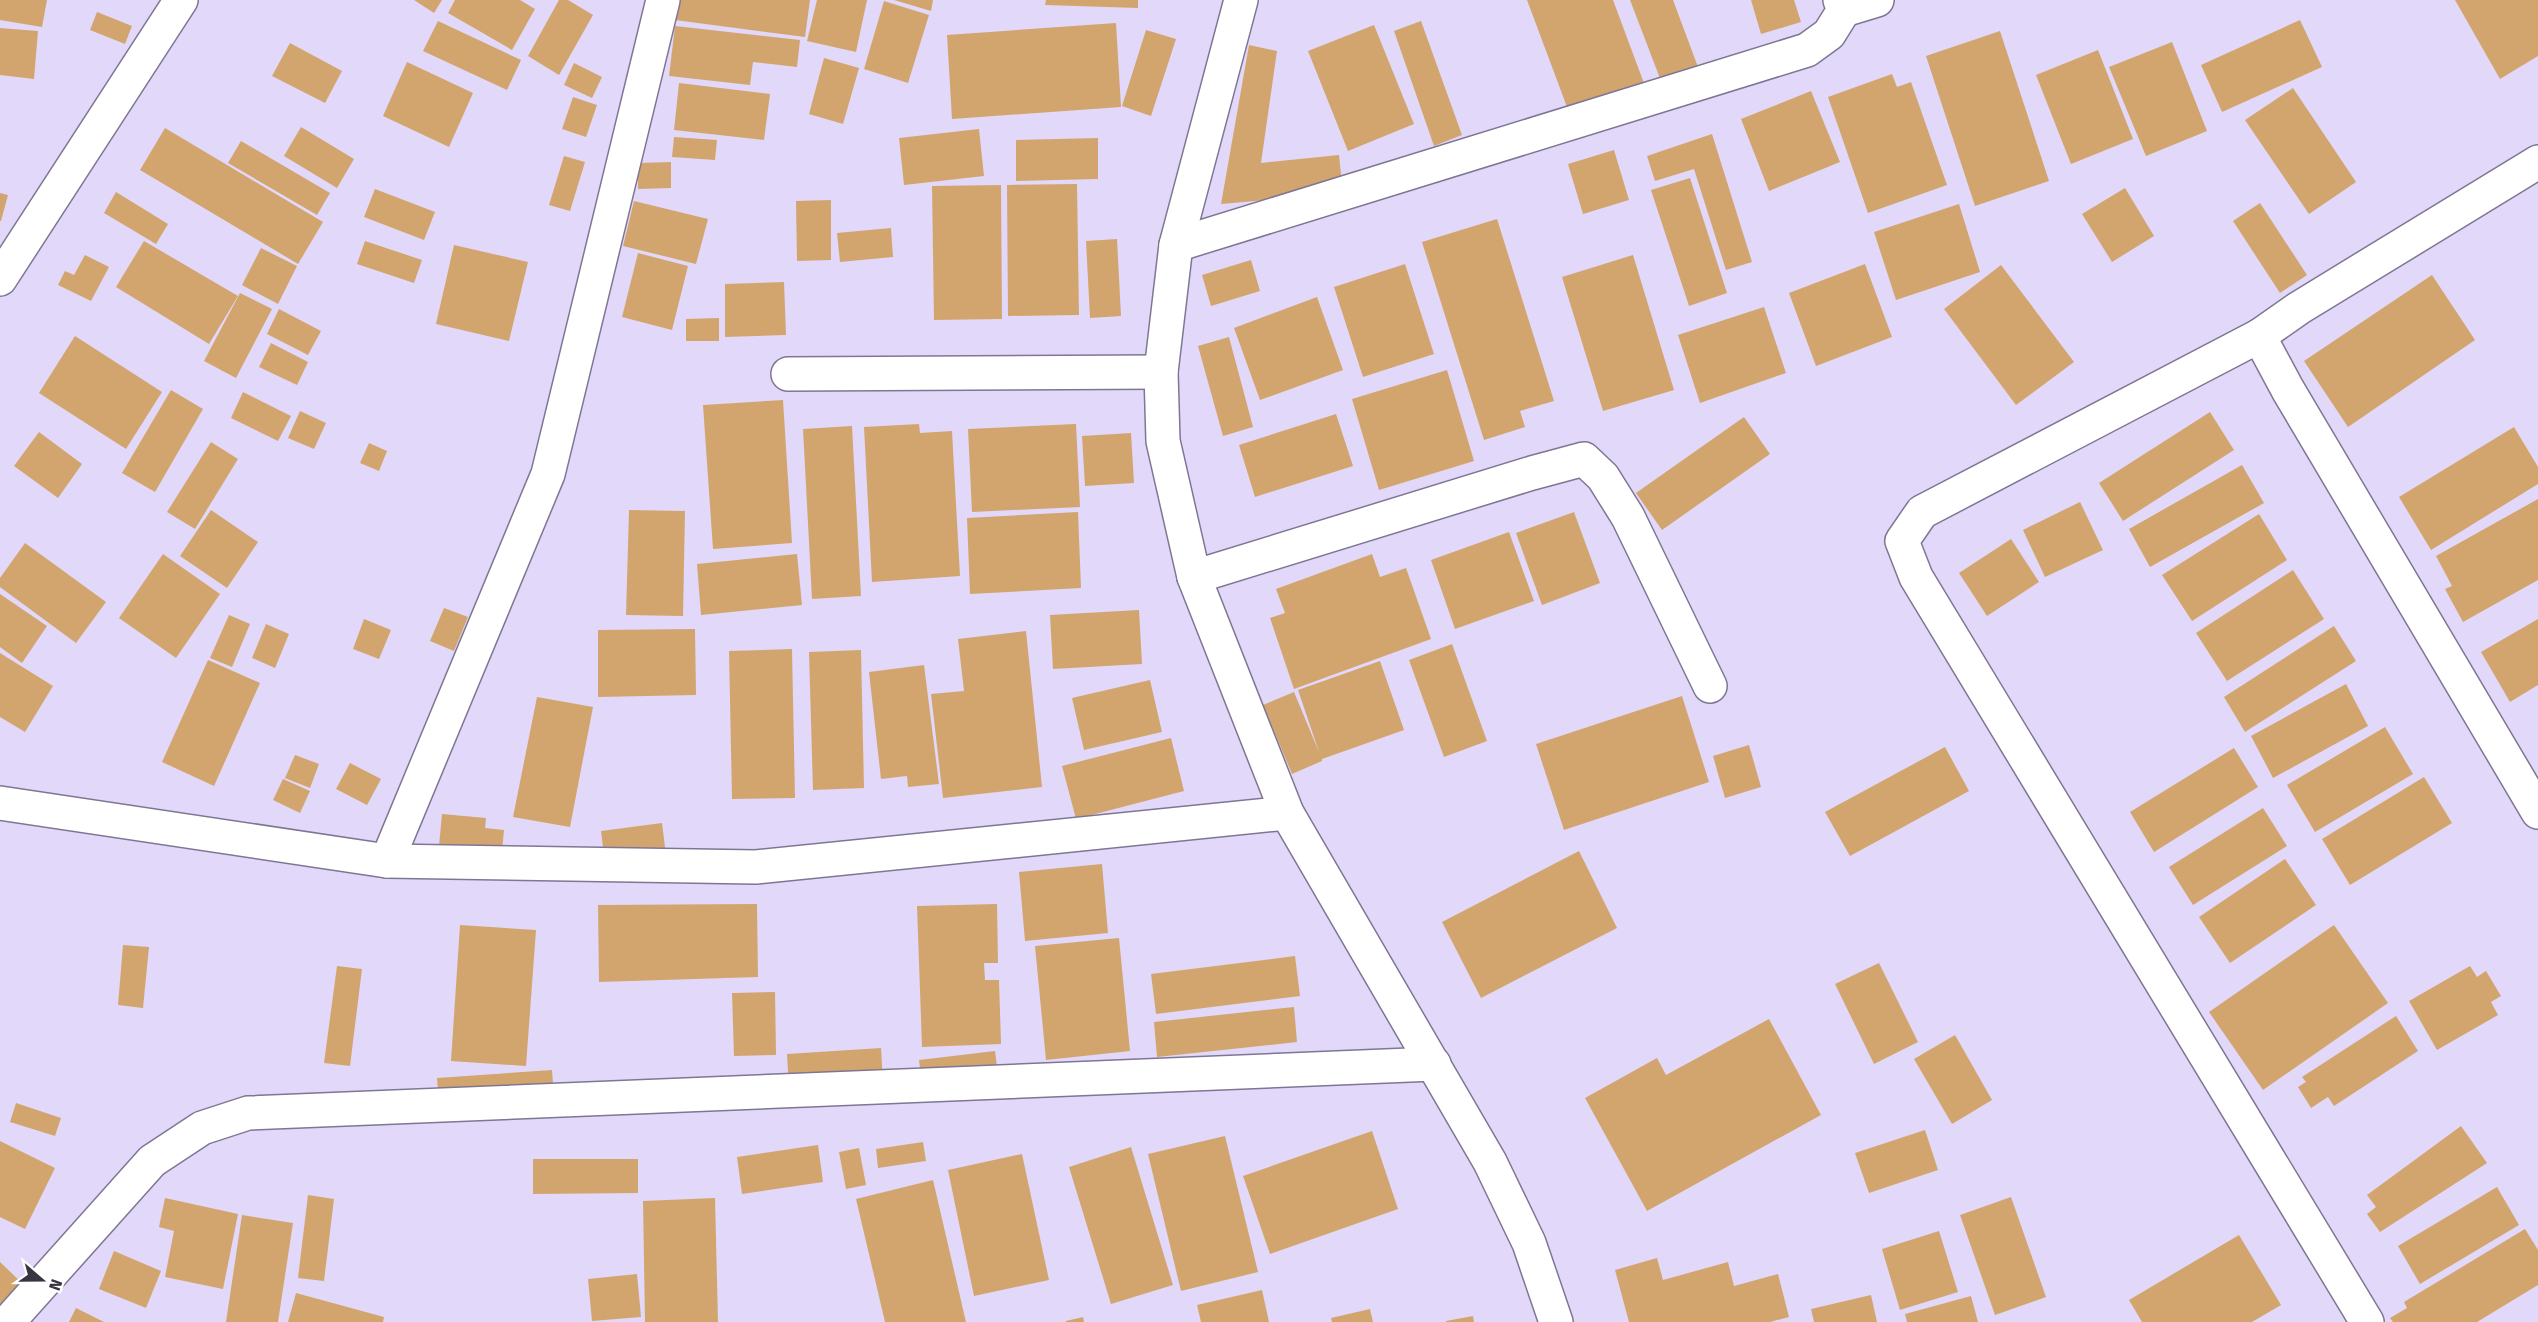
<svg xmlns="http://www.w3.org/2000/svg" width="2538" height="1322" viewBox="0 0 2538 1322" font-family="'Fira Sans',sans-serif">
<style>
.building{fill:#d3a56e}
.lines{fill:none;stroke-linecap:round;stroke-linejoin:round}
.minor-casing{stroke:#7f7693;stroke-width:36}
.minor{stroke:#fff;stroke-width:33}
</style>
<rect width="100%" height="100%" fill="#e2d8f9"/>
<!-- building -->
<g class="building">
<polygon points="0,0 47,0 42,27 0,20"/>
<polygon points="414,0 442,0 434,13"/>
<polygon points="455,0 520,0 535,9 512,50 448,13"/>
<polygon points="559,0 568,0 593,15 559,75 528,56"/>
<polygon points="677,0 810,0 805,37 675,20"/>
<polygon points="817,0 867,0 856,52 807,41"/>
<polygon points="894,0 933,0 931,11"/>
<polygon points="1046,0 1138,0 1138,8 1045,5"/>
<polygon points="1527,0 1613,0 1645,86 1570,115"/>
<polygon points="1630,0 1673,0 1698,67 1661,81"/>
<polygon points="1751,0 1794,0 1801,22 1761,34"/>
<polygon points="2455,0 2538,0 2538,56 2500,79"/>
<polygon points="884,1 929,15 908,83 864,69"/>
<polygon points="97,12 132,26 125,44 90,30"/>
<polygon points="2300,20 2322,67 2222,112 2201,65"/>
<polygon points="438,21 521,60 507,90 423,51"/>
<polygon points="1421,21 1462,135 1434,146 1394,31"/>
<polygon points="1116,23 1121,107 952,119 947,35"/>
<polygon points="1374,25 1414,124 1348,151 1308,51"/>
<polygon points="675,26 800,40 797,67 753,62 750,85 669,76"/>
<polygon points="0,28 38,31 34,79 0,75"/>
<polygon points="1146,30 1176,39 1151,116 1122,106"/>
<polygon points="2000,31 2049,181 1975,206 1926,56"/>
<polygon points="2172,42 2207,131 2146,156 2109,67"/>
<polygon points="290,43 342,71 325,103 272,76"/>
<polygon points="1249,45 1277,51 1261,163 1339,155 1343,193 1221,204"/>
<polygon points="2098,50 2133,139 2071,164 2036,75"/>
<polygon points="824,58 859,68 843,124 809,114"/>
<polygon points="407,62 473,93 449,147 383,116"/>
<polygon points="574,63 602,77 592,98 564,85"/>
<polygon points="1892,74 1897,87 1911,82 1947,185 1868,213 1828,97"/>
<polygon points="679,83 770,94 764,140 674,130"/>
<polygon points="2293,88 2356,182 2309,214 2245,120"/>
<polygon points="1811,91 1840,162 1769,191 1741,119"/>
<polygon points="573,97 597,105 586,137 562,129"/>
<polygon points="301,127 354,159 337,188 284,156"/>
<polygon points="165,128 323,222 298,264 140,170"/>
<polygon points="979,129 984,176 904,185 899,138"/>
<polygon points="1712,134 1752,262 1726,270 1694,169 1655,181 1647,156"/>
<polygon points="674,137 717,140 715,160 672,157"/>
<polygon points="1098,138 1098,179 1016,181 1016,140"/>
<polygon points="241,141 330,193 317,215 228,163"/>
<polygon points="1614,150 1629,200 1583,214 1568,164"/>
<polygon points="564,156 585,162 570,211 549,205"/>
<polygon points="671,162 671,188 638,189 638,163"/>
<polygon points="1690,178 1727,293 1689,306 1651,190"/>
<polygon points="1077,184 1079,315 1008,316 1007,185"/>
<polygon points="1001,185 1002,319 934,320 932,186"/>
<polygon points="2125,188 2154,236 2112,262 2082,214"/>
<polygon points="375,189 435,212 424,240 364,217"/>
<polygon points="116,192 168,224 156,244 104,213"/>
<polygon points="0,193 8,195 1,221 0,221"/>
<polygon points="831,200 831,260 797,261 796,201"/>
<polygon points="634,201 708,219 696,264 623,246"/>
<polygon points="2260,203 2307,275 2280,293 2233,221"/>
<polygon points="1959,204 1980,272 1896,300 1874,232"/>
<polygon points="1497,219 1554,401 1520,411 1525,427 1484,440 1422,242"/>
<polygon points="891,228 893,257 840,262 837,233"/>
<polygon points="1117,239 1121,316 1090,318 1086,241"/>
<polygon points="144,241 238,296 209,344 116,287"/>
<polygon points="365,241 422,260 414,283 357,264"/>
<polygon points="454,245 528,262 509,341 436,324"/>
<polygon points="261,248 297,266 278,304 242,285"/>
<polygon points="638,253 688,266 672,330 622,317"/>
<polygon points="85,255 109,267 91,301 58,285 65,271 74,275"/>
<polygon points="1633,255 1674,390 1603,411 1562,277"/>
<polygon points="1251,260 1260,291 1211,306 1202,275"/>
<polygon points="1405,264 1434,354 1363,377 1334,287"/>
<polygon points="1865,264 1892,337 1816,366 1789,293"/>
<polygon points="2001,265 2074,362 2016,405 1944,309"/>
<polygon points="2432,275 2475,340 2348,427 2304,361"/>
<polygon points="784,282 786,335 725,337 725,284"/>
<polygon points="240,293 272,309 236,378 204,361"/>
<polygon points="1317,297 1343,370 1260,400 1234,328"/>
<polygon points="1764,307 1786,373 1700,403 1678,335"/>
<polygon points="279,309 321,331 308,355 267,334"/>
<polygon points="719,318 719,341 686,341 686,319"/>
<polygon points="75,336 162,392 126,449 39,393"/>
<polygon points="1229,337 1253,427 1223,436 1198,346"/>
<polygon points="271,343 308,362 297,385 259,367"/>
<polygon points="1447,370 1474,461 1379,490 1352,399"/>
<polygon points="171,390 203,409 155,492 122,473"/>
<polygon points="243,392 291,416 278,441 231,418"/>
<polygon points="783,400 792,543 713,549 703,405"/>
<polygon points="300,411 326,423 314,449 288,438"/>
<polygon points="2210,412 2234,450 2123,521 2099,483"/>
<polygon points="1336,414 1353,466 1255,497 1239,445"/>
<polygon points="1744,417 1770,454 1662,530 1636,493"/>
<polygon points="919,424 920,433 952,431 960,576 872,582 864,427"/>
<polygon points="1076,424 1080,507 972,512 968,429"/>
<polygon points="852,426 861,596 812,599 803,429"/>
<polygon points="2514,427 2538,467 2538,484 2431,550 2399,497"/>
<polygon points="39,432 82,464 58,498 14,466"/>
<polygon points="1131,433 1134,483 1085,486 1082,436"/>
<polygon points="211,442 238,459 195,529 167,512"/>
<polygon points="369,443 387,451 379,471 360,463"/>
<polygon points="2242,465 2264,503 2150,567 2129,529"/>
<polygon points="2538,499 2538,580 2463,622 2445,589 2452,586 2436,556"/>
<polygon points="2080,502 2103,550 2045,577 2023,530"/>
<polygon points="211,510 258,542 227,588 180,556"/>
<polygon points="629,510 685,511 683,616 626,615"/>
<polygon points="1078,512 1081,588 970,594 967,518"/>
<polygon points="1574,512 1600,583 1542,605 1516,533"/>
<polygon points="2259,514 2287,560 2192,621 2162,575"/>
<polygon points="1509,532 1534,601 1455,629 1431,560"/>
<polygon points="2011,539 2039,582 1987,616 1959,573"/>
<polygon points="25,543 106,602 76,643 0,587 0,578"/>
<polygon points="163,554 220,594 176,658 119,618"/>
<polygon points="797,554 802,605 701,615 697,564"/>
<polygon points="1372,554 1380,577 1406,568 1431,639 1294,689 1270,618 1285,613 1276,589"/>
<polygon points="2293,570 2324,619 2227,681 2196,633"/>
<polygon points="0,594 47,626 22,663 0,647"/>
<polygon points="444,608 468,617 454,651 430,641"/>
<polygon points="1139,610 1142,664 1053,669 1050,615"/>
<polygon points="229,615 250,624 232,667 210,658"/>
<polygon points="364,619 391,630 379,659 353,649"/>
<polygon points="2538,619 2538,685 2510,702 2481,652"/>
<polygon points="266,624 289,634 275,668 252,658"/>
<polygon points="2334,626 2356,661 2245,732 2224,697"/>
<polygon points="695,629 696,695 598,697 598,630"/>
<polygon points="1026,631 1042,787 943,798 931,694 964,691 958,639"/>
<polygon points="1452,644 1487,741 1444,757 1409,660"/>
<polygon points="792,649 795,798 732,799 729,651"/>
<polygon points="861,650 864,788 813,790 809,652"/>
<polygon points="0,653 53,686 25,732 0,717"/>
<polygon points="208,660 260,683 214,786 162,762"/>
<polygon points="1380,661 1404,730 1322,759 1322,761 1292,774 1263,705 1294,692 1319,752 1298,690"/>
<polygon points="924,665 939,784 908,787 907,776 881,779 869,672"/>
<polygon points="1150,680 1162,732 1084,750 1072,698"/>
<polygon points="2346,684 2368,726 2273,778 2251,736"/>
<polygon points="1682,696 1709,782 1564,830 1536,744"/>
<polygon points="537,697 593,707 570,827 513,817"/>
<polygon points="2385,727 2413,774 2315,832 2287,785"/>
<polygon points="1171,738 1184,791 1076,819 1062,766"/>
<polygon points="1749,745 1761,787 1725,798 1713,756"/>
<polygon points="1945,747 1969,791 1850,856 1825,812"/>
<polygon points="2234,748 2258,787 2154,852 2130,812"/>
<polygon points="295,755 319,764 310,788 285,778"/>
<polygon points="350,763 381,779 367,805 336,789"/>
<polygon points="2424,777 2452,823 2350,885 2322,839"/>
<polygon points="283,779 310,791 300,813 273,800"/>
<polygon points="2263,808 2287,846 2193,905 2169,867"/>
<polygon points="442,814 486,818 485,828 504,830 502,851 439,846"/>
<polygon points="662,823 666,855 605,863 601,831"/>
<polygon points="1579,851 1617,928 1481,998 1442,922"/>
<polygon points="2285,859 2316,905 2230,963 2199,917"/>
<polygon points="1102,864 1108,933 1025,941 1019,872"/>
<polygon points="757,904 758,977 599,982 598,905"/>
<polygon points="997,904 998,963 984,963 985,980 999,980 1001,1044 922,1047 917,906"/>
<polygon points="460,925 536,930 526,1066 451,1061"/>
<polygon points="2334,925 2388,1003 2263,1090 2209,1012"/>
<polygon points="1119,938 1130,1051 1046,1060 1035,946"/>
<polygon points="123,945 149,947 143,1008 118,1005"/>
<polygon points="1295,956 1300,996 1156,1014 1151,974"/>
<polygon points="1879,963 1918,1042 1874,1064 1835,984"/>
<polygon points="337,966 362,969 350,1066 324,1063"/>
<polygon points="2470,966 2477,977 2486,971 2501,996 2491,1002 2498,1015 2437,1050 2409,1001"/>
<polygon points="775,992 776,1055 734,1056 732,993"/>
<polygon points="1294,1007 1297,1042 1157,1057 1154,1022"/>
<polygon points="2396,1016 2418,1051 2334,1106 2328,1097 2311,1108 2298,1087 2306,1082 2302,1077"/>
<polygon points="1769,1019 1821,1115 1647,1211 1585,1098 1657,1058 1666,1075"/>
<polygon points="1955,1035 1992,1100 1952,1124 1914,1059"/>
<polygon points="881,1048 883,1082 789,1088 787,1054"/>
<polygon points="995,1051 998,1074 922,1084 919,1060"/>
<polygon points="552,1070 554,1097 439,1104 437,1078"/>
<polygon points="16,1103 61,1118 55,1136 10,1122"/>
<polygon points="2461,1126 2487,1163 2380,1232 2367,1214 2376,1207 2367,1195"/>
<polygon points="1925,1130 1938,1170 1869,1193 1855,1153"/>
<polygon points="1372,1131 1398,1209 1270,1254 1243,1176"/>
<polygon points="1225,1136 1258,1272 1181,1291 1148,1154"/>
<polygon points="0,1141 55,1168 25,1229 0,1217"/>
<polygon points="923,1142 926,1161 878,1168 876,1149"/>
<polygon points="818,1145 823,1182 742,1194 737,1157"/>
<polygon points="1131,1147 1173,1285 1111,1304 1069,1167"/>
<polygon points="859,1148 866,1185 846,1189 839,1152"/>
<polygon points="1022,1154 1049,1280 974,1296 948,1170"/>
<polygon points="533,1159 638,1159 638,1193 533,1194"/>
<polygon points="933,1180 966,1322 885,1322 856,1199"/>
<polygon points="2497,1187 2519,1225 2420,1284 2398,1246"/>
<polygon points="308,1195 334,1199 324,1281 298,1278"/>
<polygon points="2011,1197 2046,1297 1995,1315 1960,1215"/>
<polygon points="165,1198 238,1214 223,1289 165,1277 174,1231 159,1227"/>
<polygon points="715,1198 718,1322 645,1322 643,1201"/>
<polygon points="242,1215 293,1223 278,1322 226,1322"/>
<polygon points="2525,1229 2538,1250 2538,1285 2477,1322 2393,1322 2390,1318 2407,1308 2404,1302"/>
<polygon points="1939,1231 1958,1292 1900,1310 1882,1249"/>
<polygon points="2239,1235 2281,1305 2252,1322 2142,1322 2129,1300"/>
<polygon points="114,1251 161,1271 146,1308 99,1289"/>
<polygon points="1657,1258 1663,1280 1728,1262 1734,1286 1778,1274 1789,1317 1770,1322 1629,1322 1615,1270"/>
<polygon points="0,1262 25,1286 0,1313"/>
<polygon points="637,1274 641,1317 592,1321 588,1279"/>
<polygon points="1262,1290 1269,1322 1201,1322 1197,1305"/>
<polygon points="296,1293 384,1317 383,1322 288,1322"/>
<polygon points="1871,1295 1877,1322 1814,1322 1811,1309"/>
<polygon points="1971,1296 1978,1322 1907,1322 1905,1314"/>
<polygon points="76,1308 104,1322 69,1322"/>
<polygon points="1370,1309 1373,1322 1332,1322 1331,1318"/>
<polygon points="1473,1316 1474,1322 1446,1322 1446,1321"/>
<polygon points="1083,1317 1084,1322 1066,1322 1066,1321"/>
</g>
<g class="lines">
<!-- minor casing -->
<g class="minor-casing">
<g id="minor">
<polyline points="1241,0 1176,245 1161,372 1163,441 1194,577 1287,813 1490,1162 1529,1243 1556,1322"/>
<polyline points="1844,10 1877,0"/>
<polyline points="2538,162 2299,308 2259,336 2288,390 2538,812"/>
<polyline points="1176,245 1807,50 1829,34 1844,10 1840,0"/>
<polyline points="0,279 181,0"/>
<polyline points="2259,336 1922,512 1902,541 1916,577 2367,1322"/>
<polyline points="788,374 1161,372"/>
<polyline points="1194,577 1532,473 1584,459 1603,477 1628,517 1710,686"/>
<polyline points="0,803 387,861 756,867 1287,813"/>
<polyline points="387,861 548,474 663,0"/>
<polyline points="8,1322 152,1161 202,1128 248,1113 1434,1064"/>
</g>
</g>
<!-- minor -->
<use href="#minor" class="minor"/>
</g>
<!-- north arrow -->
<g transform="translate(42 1280) rotate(110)" stroke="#ffffff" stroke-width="4.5" paint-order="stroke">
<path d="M0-4.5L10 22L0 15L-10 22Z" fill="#383441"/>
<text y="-9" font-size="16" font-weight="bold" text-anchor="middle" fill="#383441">N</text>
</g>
</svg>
